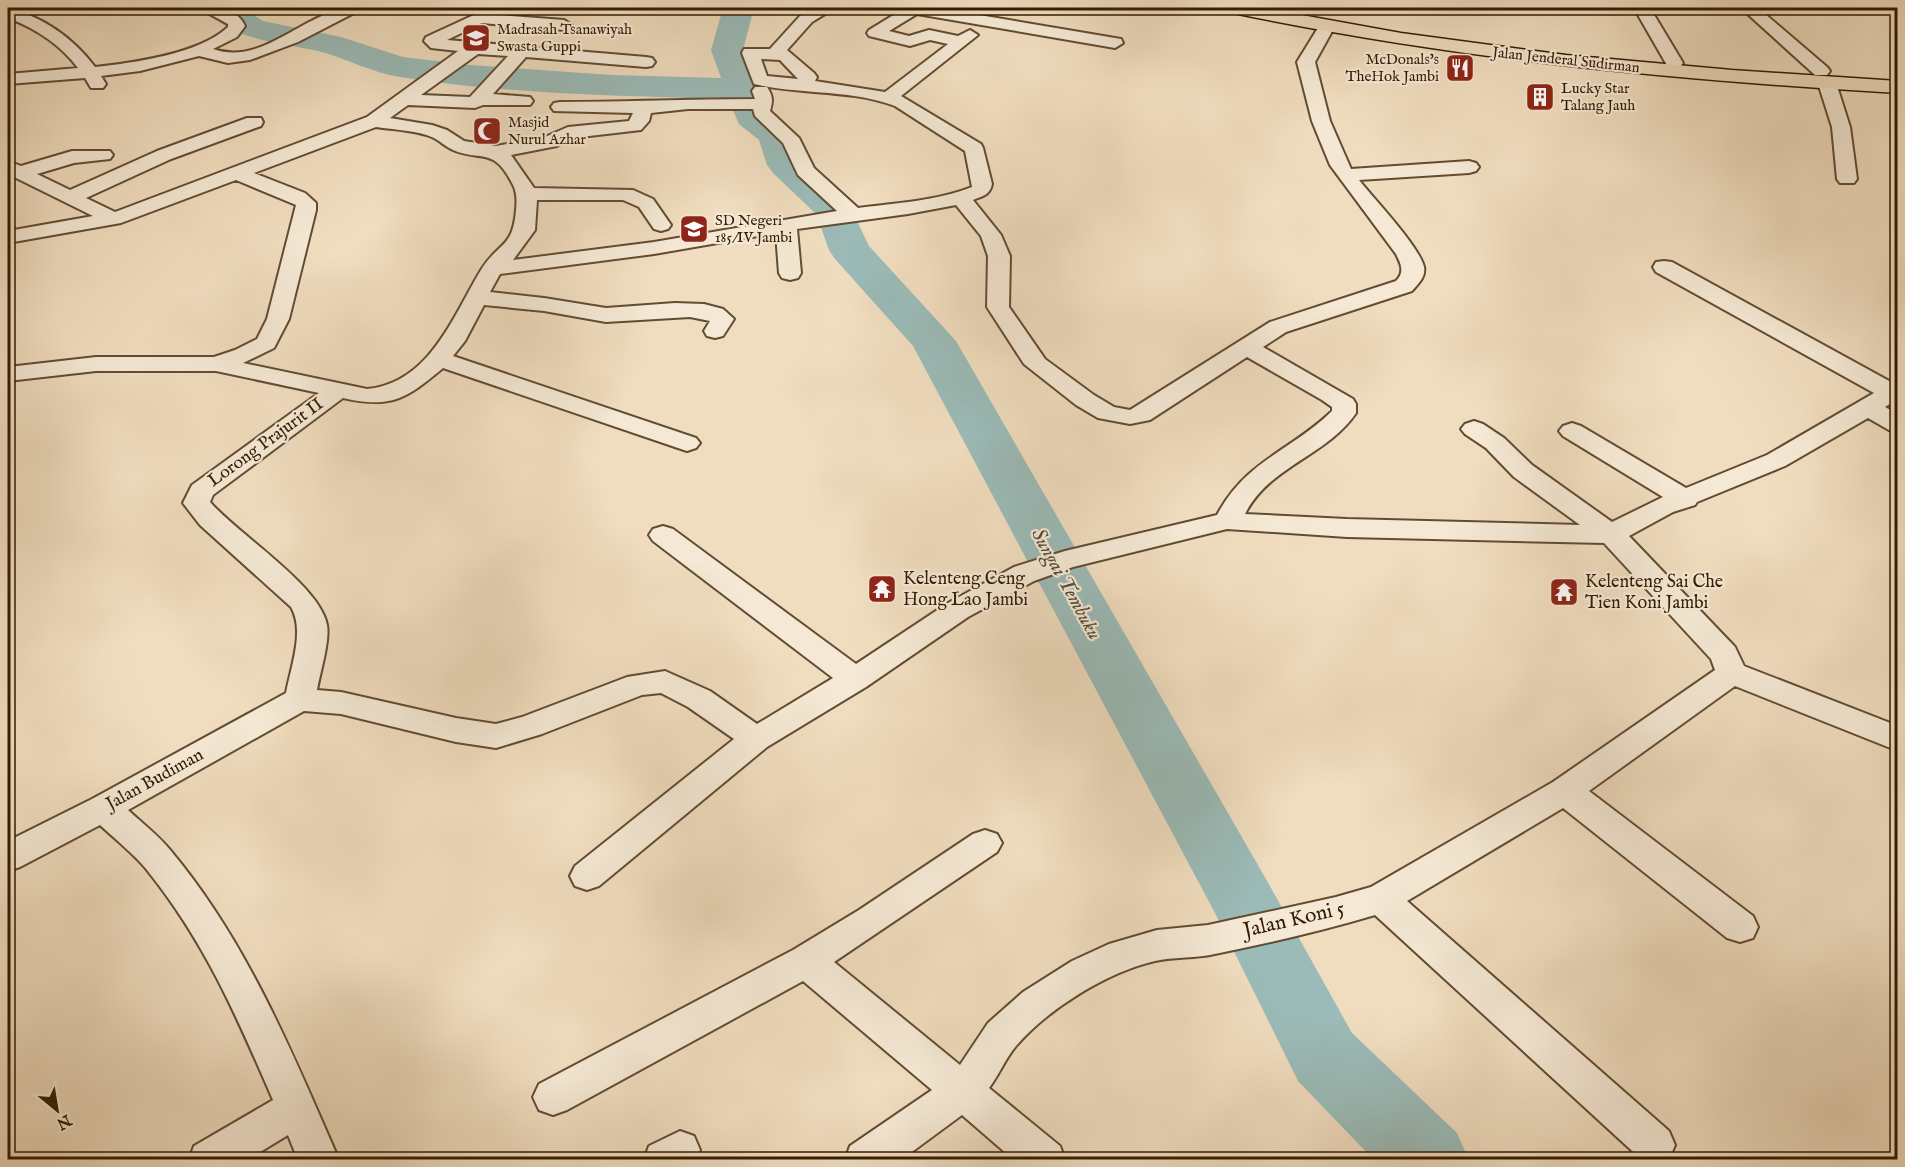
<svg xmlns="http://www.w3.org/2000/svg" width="1905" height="1167" viewBox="0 0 1905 1167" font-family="'IM FELL English',serif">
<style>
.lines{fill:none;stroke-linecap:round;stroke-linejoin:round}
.river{fill:#9bbbb8;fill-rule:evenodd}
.minor-casing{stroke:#624c31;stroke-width:4}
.trunk-casing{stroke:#321b02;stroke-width:3}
.minor{fill:#f5e9d5;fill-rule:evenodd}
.trunk{fill:#f0ddbf;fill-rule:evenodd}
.labels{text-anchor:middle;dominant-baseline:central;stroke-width:4.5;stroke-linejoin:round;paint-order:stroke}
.far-poi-label{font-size:15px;fill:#321b02;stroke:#f5e9d5;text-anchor:start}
.far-street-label{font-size:15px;fill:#321b02;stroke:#f5e9d5}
.street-label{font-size:18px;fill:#321b02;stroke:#f5e9d5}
.poi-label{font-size:18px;fill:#321b02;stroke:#f5e9d5;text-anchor:start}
.water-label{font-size:20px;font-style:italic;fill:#524b39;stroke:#f5e9d5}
.near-street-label{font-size:21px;fill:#321b02;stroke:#f5e9d5}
</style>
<rect width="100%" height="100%" fill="#f0ddbf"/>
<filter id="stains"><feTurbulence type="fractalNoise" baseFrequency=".00333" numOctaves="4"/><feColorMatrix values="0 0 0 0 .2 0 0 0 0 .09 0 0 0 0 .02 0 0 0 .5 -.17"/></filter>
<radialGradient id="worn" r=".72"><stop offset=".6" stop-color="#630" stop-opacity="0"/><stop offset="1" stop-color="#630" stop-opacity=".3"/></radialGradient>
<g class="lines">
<!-- river -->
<path class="river" d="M 205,8 L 242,8 L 263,21 L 341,37 L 403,57 L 470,65 L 612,75 L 721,78 L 711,50 L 723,8 L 754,8 L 743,50 L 768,111 L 789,127 L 794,135 L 803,161 L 848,202 L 869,246 L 956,341 L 1266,879 L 1352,1033 L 1457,1133 L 1469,1160 L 1374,1160 L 1298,1081 L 1215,913 L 913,346 L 835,259 L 829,250 L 816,214 L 773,173 L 767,165 L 759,140 L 739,124 L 728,99 C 621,96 506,94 400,77 C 372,73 346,58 318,51 C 282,43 228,40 205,8 Z"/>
<!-- minor casing -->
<g class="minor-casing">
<g id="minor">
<path d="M 8,8 C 43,17 73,38 95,67 C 132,63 200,54 228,27 L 228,24 L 204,11 L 202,8 C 218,8 238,9 245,26 L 237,37 L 213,49 C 266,68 311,3 360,8 L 358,11 L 298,42 L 250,60 L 228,63 L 199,56 L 140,71 L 101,76 L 106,84 L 103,88 L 91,88 L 85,78 L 8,84 L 8,74 L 78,68 C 61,45 35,28 8,18 Z"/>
<path d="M 489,8 L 508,8 L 499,15 L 564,20 L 572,25 L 564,30 L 482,23 L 447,40 L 646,57 L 652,58 L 655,62 L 652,66 L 646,67 L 526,57 L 493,94 L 530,97 L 533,101 L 530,105 L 483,105 L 475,108 L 408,105 L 390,118 L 432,125 L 447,130 L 464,141 L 496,146 L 545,137 L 568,127 L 629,121 L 633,113 L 554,111 L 551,107 L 554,103 L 560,102 C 625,102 690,99 755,99 L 752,91 L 755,87 L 767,87 C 773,96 773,101 770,111 L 799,138 L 814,168 L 858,208 C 896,203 936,201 972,187 L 965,151 L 895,106 C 850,89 800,95 754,84 L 742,53 L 744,49 L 770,49 L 800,16 L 814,8 L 832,8 L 830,11 L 812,22 L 787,50 L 814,73 L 817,77 L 815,81 L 885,92 L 948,44 L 930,40 L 910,46 L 869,36 L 867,33 L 869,30 L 905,8 L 938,8 L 1121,39 L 1123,43 L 1115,48 L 917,14 L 889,31 L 909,36 L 929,30 L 958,36 L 970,30 L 978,35 L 901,96 L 981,144 L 983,148 L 992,184 C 990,195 983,196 973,200 L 1001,235 L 1010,256 L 1009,307 L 1045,359 L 1094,395 L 1114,407 L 1130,410 L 1270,322 L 1396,281 C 1405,272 1401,264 1396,254 L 1330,165 L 1312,121 L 1297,62 L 1321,23 L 1333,23 L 1335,26 L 1315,62 L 1330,121 L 1351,169 L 1469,161 L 1476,163 L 1479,167 L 1476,171 L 1469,173 L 1359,180 C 1374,199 1419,246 1424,267 C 1426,277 1418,284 1412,291 L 1286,332 L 1263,347 L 1353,399 L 1356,404 L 1356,413 C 1327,456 1269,466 1245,514 L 1347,519 L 1580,525 L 1514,477 L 1486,448 L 1465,434 L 1461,429 L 1465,424 L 1474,421 L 1483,424 L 1504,438 L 1532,465 L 1612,522 L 1663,497 L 1563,436 L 1559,431 L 1563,426 L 1572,423 L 1581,426 L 1686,488 L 1767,455 L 1874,393 L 1656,272 L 1653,267 L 1656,262 L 1664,261 L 1672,262 L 1891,382 L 1898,381 L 1898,399 L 1885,407 L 1898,414 L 1898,432 L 1889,430 L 1868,418 L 1785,466 L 1697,502 L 1695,505 L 1673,512 L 1629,536 L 1735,647 L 1744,666 L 1898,726 L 1898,751 L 1735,686 L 1589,791 L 1753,916 L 1758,927 L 1753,938 L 1740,942 L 1727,938 L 1563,808 L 1407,901 L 1669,1131 L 1675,1145 L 1669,1159 L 1641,1159 L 1375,915 C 1321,931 1265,944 1210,955 C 1192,958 1173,957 1155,961 C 1107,972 1048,1009 1016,1046 C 1005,1059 999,1075 989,1088 L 1060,1146 L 1065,1160 L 1014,1160 L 962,1115 L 901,1160 L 845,1160 L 850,1146 L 932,1090 L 803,981 L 567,1110 L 553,1115 L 539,1110 L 533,1097 L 539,1084 L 793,950 L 859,910 L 973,834 L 985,830 L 997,834 L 1002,843 L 997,852 L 834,962 L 960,1065 L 988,1023 L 1023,992 L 1072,961 L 1109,944 L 1157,930 L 1208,925 L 1336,897 L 1371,887 L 1553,782 L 1715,670 L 1711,659 L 1604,543 L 1347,537 L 1227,529 L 1073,567 L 1034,581 L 968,617 L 866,687 L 767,747 L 599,886 L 587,890 L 575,886 L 570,876 L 575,866 L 734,739 L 688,707 L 661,693 L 642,695 L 542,734 L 496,748 L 456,742 L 341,714 L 304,711 L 128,810 C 142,823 159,836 171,851 C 247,942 292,1052 339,1160 L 298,1160 L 288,1135 L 247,1160 L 189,1160 L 194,1146 L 273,1100 C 237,1017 205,942 147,870 C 134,854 116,840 100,825 L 20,867 L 8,871 L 8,841 L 92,799 L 286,693 C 291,666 305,631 291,607 L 200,525 L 183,503 L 192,485 L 319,393 L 216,371 L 96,371 L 8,381 L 8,367 L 96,357 L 214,357 L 235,350 L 257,339 L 267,319 L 296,205 L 236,180 L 121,223 L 8,243 L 8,231 L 93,216 L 8,174 L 8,161 L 21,166 L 72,151 L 110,151 L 113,155 L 110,159 L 74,163 L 37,174 L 70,190 L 157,151 L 247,118 L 261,118 L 263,122 L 261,126 L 171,159 L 86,198 L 115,212 L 367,117 L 458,51 L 431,48 L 424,41 L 426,37 ZM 478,54 L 508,56 L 470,97 L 421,95 ZM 761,59 L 780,60 L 798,79 L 767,76 ZM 688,109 L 753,109 L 755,116 L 783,143 L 798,175 L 837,211 L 654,242 L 513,260 L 535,230 L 537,200 L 623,200 L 639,207 L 654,229 L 661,231 L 668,229 L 671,225 L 653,199 L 633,190 L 534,188 L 511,155 L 557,146 L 572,138 L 641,130 L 649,121 L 651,113 ZM 376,127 C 394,130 417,130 434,138 C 440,141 446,147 453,150 C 481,162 493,146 512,183 C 517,191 517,201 516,210 C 513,249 498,242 481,270 C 453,316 430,383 367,389 L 243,363 L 274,348 L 289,319 L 316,210 L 316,203 L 305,193 L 254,173 ZM 956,205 L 981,236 L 988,256 L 987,307 L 1024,364 L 1076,405 L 1098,418 L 1130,424 L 1150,420 L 1247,357 L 1322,400 L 1332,407 L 1332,411 C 1291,451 1246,460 1217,515 L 1065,551 L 1014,567 L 948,603 L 856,664 L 673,529 L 663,526 L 653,529 L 649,535 L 653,541 L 833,678 L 757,724 L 710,691 L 665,671 L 627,677 L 522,717 L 496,724 L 456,718 L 341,692 L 317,690 C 320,673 330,641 327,625 C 320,586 239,535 210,502 L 213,495 L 343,398 C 391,409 406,399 443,368 L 678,448 L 687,451 L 696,448 L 700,443 L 696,438 L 453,356 L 465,341 L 484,305 L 544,311 L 606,322 L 690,317 L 710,321 L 704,331 L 707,336 L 715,338 L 723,336 L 734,319 L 723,309 L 704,304 L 675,303 L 606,308 L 544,298 L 490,292 L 500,274 L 654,254 L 776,233 L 779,273 L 782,278 L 790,280 L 798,278 L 801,273 L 797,229 L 908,214 Z"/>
<polygon points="1634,8 1650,8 1683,63 1680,67 1668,67"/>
<polygon points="1741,8 1758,8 1827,67 1830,71 1827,75 1815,75"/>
<polygon points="1827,78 1833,79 1836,83 1850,127 1857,179 1854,183 1840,183 1837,179 1832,127 1818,83 1821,79"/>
<polygon points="680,1131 694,1136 700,1150 696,1160 644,1160 649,1146"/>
</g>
</g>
<!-- trunk casing -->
<g class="trunk-casing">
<path id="trunk" d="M 1229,8 L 1263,8 L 1401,33 L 1566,55 L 1732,70 L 1898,81 L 1898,93 C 1675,80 1456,59 1238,14 L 1231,12 Z"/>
</g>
<!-- minor -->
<use href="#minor" class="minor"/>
<!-- trunk -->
<use href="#trunk" class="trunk"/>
</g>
<!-- icons -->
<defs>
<g id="school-square" transform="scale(1.5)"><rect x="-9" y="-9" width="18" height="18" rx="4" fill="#8f2418" stroke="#f5e9d5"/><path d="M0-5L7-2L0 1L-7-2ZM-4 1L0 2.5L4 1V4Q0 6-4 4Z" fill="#fff"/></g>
<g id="restaurant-square" transform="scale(1.5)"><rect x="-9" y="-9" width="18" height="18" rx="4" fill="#8f2418" stroke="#f5e9d5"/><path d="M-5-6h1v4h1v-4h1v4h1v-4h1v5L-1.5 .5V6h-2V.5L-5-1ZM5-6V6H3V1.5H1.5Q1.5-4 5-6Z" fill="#fff"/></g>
<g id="building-square" transform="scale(1.5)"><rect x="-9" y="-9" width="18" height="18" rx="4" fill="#8f2418" stroke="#f5e9d5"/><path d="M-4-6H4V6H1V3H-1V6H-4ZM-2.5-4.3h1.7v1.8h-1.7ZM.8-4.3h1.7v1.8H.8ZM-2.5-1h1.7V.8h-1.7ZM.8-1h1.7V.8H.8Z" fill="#fff"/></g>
<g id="mosque-square" transform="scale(1.5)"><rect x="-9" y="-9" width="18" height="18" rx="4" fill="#8f2418" stroke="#f5e9d5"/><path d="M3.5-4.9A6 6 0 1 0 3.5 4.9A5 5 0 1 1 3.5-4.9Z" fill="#fff"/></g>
<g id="temple-square" transform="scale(1.5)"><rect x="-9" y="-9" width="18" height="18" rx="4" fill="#8f2418" stroke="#f5e9d5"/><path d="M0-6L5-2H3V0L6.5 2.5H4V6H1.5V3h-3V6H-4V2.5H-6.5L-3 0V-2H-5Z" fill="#fff"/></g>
</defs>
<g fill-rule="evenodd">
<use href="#school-square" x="476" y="38"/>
<use href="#restaurant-square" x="1460" y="68"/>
<use href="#building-square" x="1540" y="97"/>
<use href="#mosque-square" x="487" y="131"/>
<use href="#school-square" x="694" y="229"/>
<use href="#temple-square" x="882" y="589"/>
<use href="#temple-square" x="1564" y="592"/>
</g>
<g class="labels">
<!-- far-poi labels -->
<g class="far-poi-label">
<text x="497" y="29">Madrasah Tsanawiyah<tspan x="497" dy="17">Swasta Guppi</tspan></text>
<text x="1439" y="59" text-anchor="end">McDonals's<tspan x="1439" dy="17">TheHok Jambi</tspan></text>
<text x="1561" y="88">Lucky Star<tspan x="1561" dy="17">Talang Jauh</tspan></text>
<text x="508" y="122">Masjid<tspan x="508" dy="17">Nurul Azhar</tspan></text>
<text x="715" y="220">SD Negeri<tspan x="715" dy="17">185/IV Jambi</tspan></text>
</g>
<!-- far-street labels -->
<g class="far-street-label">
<text transform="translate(1566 60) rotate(6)">Jalan Jenderal Sudirman</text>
</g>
<!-- street labels -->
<g class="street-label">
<text transform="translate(266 443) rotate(-36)">Lorong Prajurit II</text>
<text transform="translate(155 780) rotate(-29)">Jalan Budiman</text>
</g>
<!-- poi labels -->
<g class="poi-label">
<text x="903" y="579">Kelenteng Ceng<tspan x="903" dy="21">Hong Lao Jambi</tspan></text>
<text x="1585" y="582">Kelenteng Sai Che<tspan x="1585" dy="21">Tien Koni Jambi</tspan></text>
</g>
<!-- water labels -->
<g class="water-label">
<text transform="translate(1066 584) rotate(61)">Sungai Tembuku</text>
</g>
<!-- near-street labels -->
<g class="near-street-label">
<text transform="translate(1294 920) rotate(-13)">Jalan Koni 5</text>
</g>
</g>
<!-- margin -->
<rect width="1905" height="1167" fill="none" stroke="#f0ddbf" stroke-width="30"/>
<rect x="9" y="9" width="1887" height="1149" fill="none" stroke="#321b02" stroke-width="3"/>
<rect x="15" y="15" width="1875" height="1137" fill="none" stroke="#321b02" stroke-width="1.5"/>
<!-- north arrow -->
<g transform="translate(57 1110) rotate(150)" stroke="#f5e9d5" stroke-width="4.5" paint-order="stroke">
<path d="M0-4.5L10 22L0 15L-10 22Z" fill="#321b02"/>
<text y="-9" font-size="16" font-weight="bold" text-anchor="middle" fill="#321b02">N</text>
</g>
<rect width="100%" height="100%" filter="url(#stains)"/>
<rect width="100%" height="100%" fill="url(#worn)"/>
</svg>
